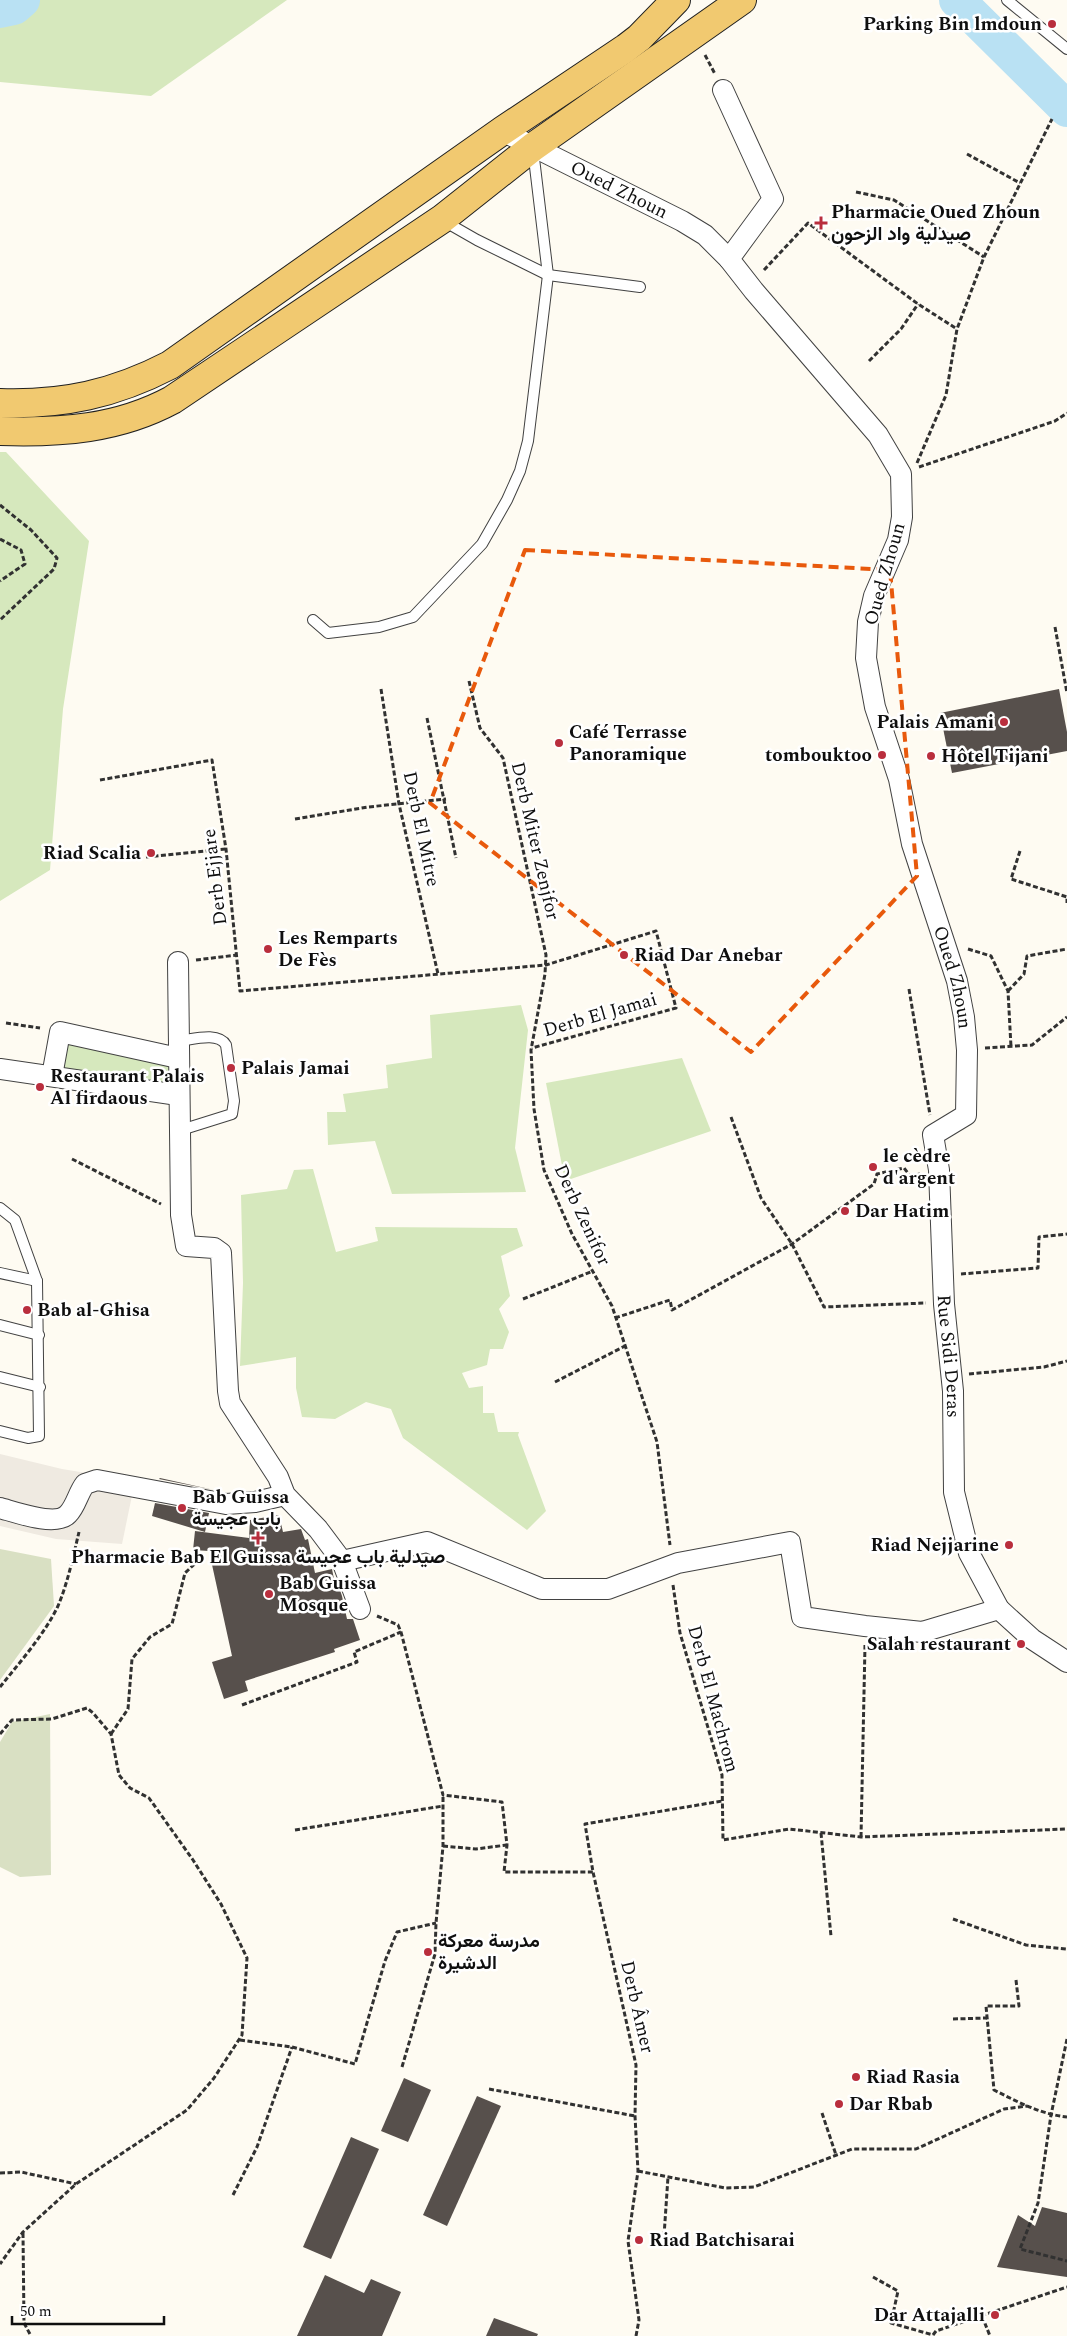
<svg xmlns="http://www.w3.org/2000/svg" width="1067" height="2336" viewBox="0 0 1067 2336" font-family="Spectral,Vazirmatn,serif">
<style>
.green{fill:#d6e8bd}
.cemetery{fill:#d9e0c3}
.plaza{fill:#efeae1}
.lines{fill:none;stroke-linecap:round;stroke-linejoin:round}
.river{stroke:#b9e1f3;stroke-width:36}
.building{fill:#57504c}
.lane-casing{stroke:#424242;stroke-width:12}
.street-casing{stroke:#424242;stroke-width:22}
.primary-casing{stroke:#202020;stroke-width:30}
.path{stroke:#313131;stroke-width:3;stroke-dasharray:5 2.5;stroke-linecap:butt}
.lane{stroke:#fff;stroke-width:10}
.street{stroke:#fff;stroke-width:20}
.primary{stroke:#f1c970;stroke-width:28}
.marked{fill:none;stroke:#e8590c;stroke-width:4;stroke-dasharray:10 6;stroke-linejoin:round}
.poi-dot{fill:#b92e3d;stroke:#fff;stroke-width:2}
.labels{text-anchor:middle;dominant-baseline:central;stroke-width:5;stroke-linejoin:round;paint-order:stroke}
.poi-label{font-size:19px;font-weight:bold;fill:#0f0f0f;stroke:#fff;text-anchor:start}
.street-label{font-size:19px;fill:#0f0f0f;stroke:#fff}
</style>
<rect width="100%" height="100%" fill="#fefbf2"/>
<!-- green -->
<g class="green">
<polygon points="0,0 287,0 151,96 0,82"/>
<polygon points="0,452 6,452 89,541 63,709 50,870 0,901"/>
<polygon points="521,1005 528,1030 515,1148 526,1192 392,1194 375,1141 328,1145 327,1112 346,1112 343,1094 388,1088 386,1065 432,1058 430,1015"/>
<polygon points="62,1031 186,1058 187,1094 54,1073"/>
<polygon points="682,1058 711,1131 565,1181 546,1083"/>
<polygon points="313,1169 336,1252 378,1241 375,1227 517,1228 523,1246 501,1256 510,1296 499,1309 509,1332 503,1349 490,1349 487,1365 462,1373 469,1388 483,1386 483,1413 494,1413 498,1432 519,1432 518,1435 546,1511 527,1530 403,1438 391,1409 366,1402 335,1419 302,1417 296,1388 296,1357 240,1366 243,1283 241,1195 287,1189 294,1170"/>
</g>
<!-- cemetery -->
<g class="cemetery">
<polygon points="0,1549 51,1559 54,1606 0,1680"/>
<polygon points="50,1714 51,1875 20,1877 0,1867 0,1742 12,1722"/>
</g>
<!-- plaza -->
<polygon class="plaza" points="0,1454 62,1469 135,1481 122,1544 56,1539 0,1526"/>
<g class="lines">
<!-- river -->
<g class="river">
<polyline points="957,0 1067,109"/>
<polyline points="0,10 14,7 22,0"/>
</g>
</g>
<!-- building -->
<g class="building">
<polygon points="1059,689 1067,732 1067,751 952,773 940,713"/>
<polygon points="160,1478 214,1490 159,1479"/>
<polygon points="155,1503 209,1513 205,1532 152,1516"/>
<polygon points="279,1515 283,1532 301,1529 305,1540 308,1539 315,1573 332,1569 335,1584 338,1584 342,1596 347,1619 353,1619 360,1640 334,1649 335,1652 245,1681 248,1691 224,1699 212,1662 232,1656 209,1551 193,1550 195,1531 249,1538 250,1520"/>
<polygon points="404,2078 431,2090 408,2142 381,2131"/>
<polygon points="477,2096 501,2106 447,2226 423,2215"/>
<polygon points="351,2137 379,2149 331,2259 303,2247"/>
<polygon points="1042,2207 1067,2213 1067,2277 997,2267 1018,2215 1035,2226"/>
<polygon points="325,2275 364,2293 371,2279 401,2292 382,2336 297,2336"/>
<polygon points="494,2318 538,2334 537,2336 486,2336"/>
</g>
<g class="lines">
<!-- lane casing -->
<g class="lane-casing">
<g id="lane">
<polyline points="1007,0 1067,49"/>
<polyline points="442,220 477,240 548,275 640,287"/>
<polyline points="313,620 328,633 379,627 413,617 482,544 507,500 520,471 528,441 548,275 533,150"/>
<path d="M 178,1041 C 191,1040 218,1031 226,1045 L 234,1101 L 232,1114 L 181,1130"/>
<polyline points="0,1208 15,1220 37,1281 39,1436 28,1438 0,1431"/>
<polyline points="0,1273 37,1281"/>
<polyline points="0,1325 39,1335"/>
<polyline points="0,1377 40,1387"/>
</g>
</g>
<!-- street casing -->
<g class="street-casing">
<g id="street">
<path id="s1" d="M 723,90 L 773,199 L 729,259 L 754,291 L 878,435 L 901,474 L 902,517 L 898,540 L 874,596 L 868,622 L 866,658 L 875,707 L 899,779 L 912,844 L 957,981 L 964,1017 L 967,1050 L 966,1115 L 933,1135 L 939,1170 L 944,1304 L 953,1391 L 954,1492 L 969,1553 L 999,1609 L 1032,1639 L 1067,1662"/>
<path id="s2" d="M 502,131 L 682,221 L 705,235 L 729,259"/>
<polyline points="178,962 181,1215 186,1246 214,1248 221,1253 228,1391 230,1403 278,1477 285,1495 318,1529 342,1561 360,1609"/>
<polyline points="0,1069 178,1095"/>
<polyline points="52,1076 60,1032 178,1058"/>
<path d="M 0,1508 C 15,1512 56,1527 68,1514 C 76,1506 78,1493 85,1484 L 97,1480 L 226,1504 L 255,1502 L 285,1495"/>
<polyline points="342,1561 427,1542 542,1589 608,1589 678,1563 790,1542 802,1617 865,1626 922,1632 999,1609"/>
</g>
</g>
<!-- primary casing -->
<g class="primary-casing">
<g id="primary">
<path d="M 0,403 C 63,405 114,394 170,365 L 502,131 L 626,48 L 639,38 L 676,0"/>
<path d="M 0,431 C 61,433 118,429 172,400 L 442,219 L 533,147 L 742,0"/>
</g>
</g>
<!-- path -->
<g class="path">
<polyline points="705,55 715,74"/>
<polyline points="967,154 1020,183"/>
<polyline points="856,192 894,200 984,257"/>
<polyline points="764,270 808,223 918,304 957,329"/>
<polyline points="869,361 901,329 918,304"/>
<polyline points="917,463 946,395 957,329 984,257 1052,119"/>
<polyline points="919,467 1055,421 1067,413"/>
<polyline points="0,505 31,530 57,558 54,569 0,620"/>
<polyline points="0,539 21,550 25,564 0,581"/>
<polyline points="1055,627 1067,693"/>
<polyline points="469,681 480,728 503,758 546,955 545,974 531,1050 534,1109 544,1170 572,1234 612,1306 657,1442 670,1545"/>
<polyline points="381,689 399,804 438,974"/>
<polyline points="427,718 456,858"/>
<polyline points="100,780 212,760 226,849 240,991 546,965 656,931 676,1008 532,1048"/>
<polyline points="295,819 368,807 446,799"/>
<polyline points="1020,851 1011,879 1067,897 1067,903"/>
<polyline points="146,857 226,849"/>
<polyline points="968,949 991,956 1008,991 1011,1047"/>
<polyline points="196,960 237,955"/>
<polyline points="909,989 930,1115"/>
<polyline points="1008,991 1024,974 1027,956 1067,949"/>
<polyline points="6,1023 40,1028"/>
<polyline points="985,1048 1032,1045 1067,1017"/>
<polyline points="731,1117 761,1198 792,1244"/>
<polyline points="72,1159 161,1204"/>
<polyline points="792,1244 824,1307 926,1303"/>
<polyline points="961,1274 1038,1268 1039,1237 1067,1234"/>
<polyline points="523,1299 593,1271"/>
<polyline points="615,1318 670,1300 672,1310 792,1244 874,1184 877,1174 904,1168 910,1176 920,1174"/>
<polyline points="969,1374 1044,1367 1067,1361"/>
<polyline points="555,1382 625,1346"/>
<polyline points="673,1585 680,1633 722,1775 723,1840 789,1829 861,1837 1067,1829"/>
<polyline points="377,1616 398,1625 401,1632 443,1795 502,1802 507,1845 504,1872 593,1872"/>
<path d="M 0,1687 C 20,1662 44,1635 58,1606 C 68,1582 73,1557 79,1532"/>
<polyline points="242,1705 357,1662 354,1652 401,1632"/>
<polyline points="0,1734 12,1720 52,1719 87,1708 93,1713 111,1734 119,1775 130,1788 149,1798 193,1860 221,1904 247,1958 242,2035 214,2078 187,2110 76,2184 23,2232 0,2264"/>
<polyline points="111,1734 128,1709 132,1659 150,1637 172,1624 185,1573 203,1556"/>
<polyline points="295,1830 443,1806"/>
<polyline points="821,1833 831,1936"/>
<polyline points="861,1837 865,1645"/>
<polyline points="443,1846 476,1849 507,1845"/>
<polyline points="953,1919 1026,1945 1067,1949"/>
<path d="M 1016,1980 L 1019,2006 L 986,2006 L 994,2090 C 1018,2102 1040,2114 1067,2117"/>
<polyline points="953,2019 987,2018"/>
<polyline points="1067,2039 1051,2115 1038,2203 1020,2249 1067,2261"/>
<polyline points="240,2040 292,2047 355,2064 385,1961 397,1932 436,1923"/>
<polyline points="402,2067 435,1954 436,1923 443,1846 443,1795"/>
<polyline points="489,2089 635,2116"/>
<polyline points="822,2113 836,2155"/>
<polyline points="638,2171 725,2188 754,2187 852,2149 916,2149 1004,2109 1027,2106"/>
<polyline points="0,2173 21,2172 76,2184"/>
<polyline points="233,2195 257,2147 292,2047"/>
<polyline points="23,2233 24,2323 31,2336"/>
<polyline points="664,2236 668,2177"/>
<polyline points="873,2277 898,2291 891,2323 933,2335"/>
<polyline points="982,2316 990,2336"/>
<polyline points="933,2335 936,2331 1067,2287"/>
<polyline points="636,2336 639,2320 628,2241 638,2171 635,2116 636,2065 593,1872 585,1824 722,1801"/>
</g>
<!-- lane -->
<use href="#lane" class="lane"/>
<!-- street -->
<use href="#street" class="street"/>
<!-- primary -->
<use href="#primary" class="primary"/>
</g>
<!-- marked area -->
<path class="marked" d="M 525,550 L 890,570 L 917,876 L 751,1052 L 430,803 Z"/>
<!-- markers -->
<g class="poi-dot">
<circle cx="1052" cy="24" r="5"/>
<path d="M818.5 215.5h5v5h5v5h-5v5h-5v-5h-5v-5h5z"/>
<circle cx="1004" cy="722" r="5"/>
<circle cx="559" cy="743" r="5"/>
<circle cx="882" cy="755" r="5"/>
<circle cx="931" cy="756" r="5"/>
<circle cx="151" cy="853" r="5"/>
<circle cx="268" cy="949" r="5"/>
<circle cx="624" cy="955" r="5"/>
<circle cx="231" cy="1068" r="5"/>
<circle cx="40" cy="1087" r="5"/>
<circle cx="873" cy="1167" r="5"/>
<circle cx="845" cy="1211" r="5"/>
<circle cx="27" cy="1310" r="5"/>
<circle cx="182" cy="1508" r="5"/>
<path d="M255.5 1530.5h5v5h5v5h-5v5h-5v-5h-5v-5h5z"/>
<circle cx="1009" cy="1545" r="5"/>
<circle cx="269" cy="1594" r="5"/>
<circle cx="1021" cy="1644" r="5"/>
<circle cx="428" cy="1952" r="5"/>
<circle cx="856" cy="2077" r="5"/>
<circle cx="839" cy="2104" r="5"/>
<circle cx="639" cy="2240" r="5"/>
<circle cx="995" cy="2315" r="5"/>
</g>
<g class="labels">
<!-- poi labels -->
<g class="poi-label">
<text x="1042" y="24" text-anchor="end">Parking Bin lmdoun</text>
<text x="831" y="212">Pharmacie Oued Zhoun<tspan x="831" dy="22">صيدلية واد الزحون</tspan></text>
<text x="994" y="722" text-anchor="end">Palais Amani</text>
<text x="569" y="732">Café Terrasse<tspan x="569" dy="22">Panoramique</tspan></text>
<text x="872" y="755" text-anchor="end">tombouktoo</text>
<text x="941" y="756">Hôtel Tijani</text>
<text x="141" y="853" text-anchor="end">Riad Scalia</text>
<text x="278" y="938">Les Remparts<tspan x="278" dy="22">De Fès</tspan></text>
<text x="634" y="955">Riad Dar Anebar</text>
<text x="241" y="1068">Palais Jamai</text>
<text x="50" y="1076">Restaurant Palais<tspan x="50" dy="22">Al firdaous</tspan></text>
<text x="883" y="1156">le cèdre<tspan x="883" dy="22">d'argent</tspan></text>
<text x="855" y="1211">Dar Hatim</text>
<text x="37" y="1310">Bab al-Ghisa</text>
<text x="192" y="1497">Bab Guissa<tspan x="192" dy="22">باب عجيسة</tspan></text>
<text x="999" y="1545" text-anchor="end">Riad Nejjarine</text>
<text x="258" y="1557" text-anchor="middle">Pharmacie Bab El Guissa صيدلية باب عجيسة</text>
<text x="279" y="1583">Bab Guissa<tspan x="279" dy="22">Mosque</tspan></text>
<text x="1011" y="1644" text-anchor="end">Salah restaurant</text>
<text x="438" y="1941">مدرسة معركة<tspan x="438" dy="22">الدشيرة</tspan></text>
<text x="866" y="2077">Riad Rasia</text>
<text x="849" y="2104">Dar Rbab</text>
<text x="649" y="2240">Riad Batchisarai</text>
<text x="985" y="2315" text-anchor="end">Dar Attajalli</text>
</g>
<!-- street labels -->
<g class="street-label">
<text stroke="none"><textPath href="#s2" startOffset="131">Oued Zhoun</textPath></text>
<text transform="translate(885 574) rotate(-74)">Oued Zhoun</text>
<text transform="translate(421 829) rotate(78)">Derb El Mitre</text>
<text transform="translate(535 841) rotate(77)">Derb Miter Zenjfor</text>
<text transform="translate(215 877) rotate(-97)">Derb Ejjare</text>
<text stroke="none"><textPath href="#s1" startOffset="992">Oued Zhoun</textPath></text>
<text transform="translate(600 1015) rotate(-16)">Derb El Jamai</text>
<text transform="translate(582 1215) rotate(65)">Derb Zenifor</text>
<text stroke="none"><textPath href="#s1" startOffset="1392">Rue Sidi Deras</textPath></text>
<text transform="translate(713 1699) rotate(75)">Derb El Machrom</text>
<text transform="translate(637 2007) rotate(77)">Derb Âmer</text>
</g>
</g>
<!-- scale -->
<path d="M12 2316v8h152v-8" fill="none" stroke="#0f0f0f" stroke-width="2.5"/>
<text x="20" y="2316" font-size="15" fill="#0f0f0f" stroke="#ffffff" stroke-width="4" paint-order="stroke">50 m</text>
</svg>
